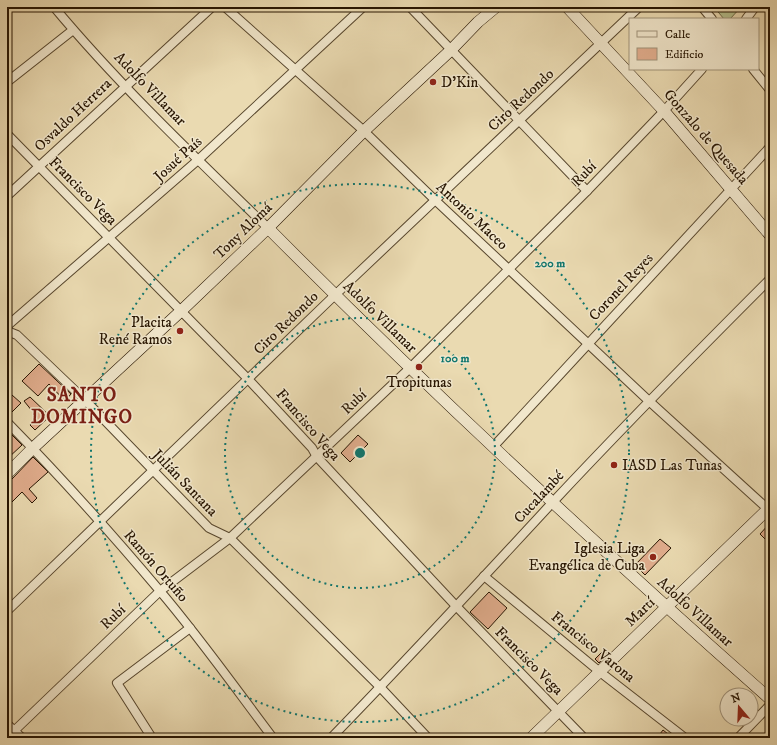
<svg xmlns="http://www.w3.org/2000/svg" width="777" height="745" viewBox="0 0 777 745" font-family="'IM FELL DW Pica',serif">
<style>
.green{fill:#b5c08d;stroke:#6e6a47}
.building{fill:#e1ad8d;stroke:#261401}
.lines{fill:none;stroke-linecap:round;stroke-linejoin:round}
.street-casing{stroke:#57462d;stroke-width:10}
.secondary-casing{stroke:#261401;stroke-width:12}
.street{stroke:#f1e7cc;stroke-width:8}
.secondary{stroke:#f1e7cc;stroke-width:11}
.ring{fill:none;stroke:#0f766e;stroke-width:2;stroke-dasharray:2 4}
.poi-dot{fill:#8f2418;stroke:#f1e7cc;stroke-width:1.5}
.labels{text-anchor:middle;dominant-baseline:central;stroke-width:3;stroke-linejoin:round;paint-order:stroke}
.poi-label{font-size:15px;fill:#261401;stroke:#f1e7cc;text-anchor:start}
.street-label{font-size:15px;fill:#261401;stroke:#f1e7cc}
.district-label{font-size:19px;font-weight:bold;letter-spacing:1px;fill:#7a1f14;stroke:#f1e7cc}
.centre{fill:#0f766e;stroke:#f1e7cc;stroke-width:2}
.ring-label{font-size:12px;text-anchor:middle;font-weight:bold;fill:#0f766e;stroke:#f1e7cc;stroke-width:3;stroke-linejoin:round;paint-order:stroke}
</style>
<rect width="100%" height="100%" fill="#eadab1"/>
<filter id="stains"><feTurbulence type="fractalNoise" baseFrequency=".005" numOctaves="4"/><feColorMatrix values="0 0 0 0 .2 0 0 0 0 .09 0 0 0 0 .02 0 0 0 .5 -.17"/></filter>
<radialGradient id="worn" r=".72"><stop offset=".6" stop-color="#630" stop-opacity="0"/><stop offset="1" stop-color="#630" stop-opacity=".3"/></radialGradient>
<!-- green -->
<polygon class="green" points="714,7 741,7 730,19 724,19"/>
<!-- building -->
<g class="building">
<polygon points="39,364 71,394 65,401 49,384 38,396 22,381"/>
<polygon points="12,395 21,403 7,417 7,400"/>
<polygon points="30,397 50,416 35,430 30,425 37,417 24,401"/>
<polygon points="7,430 22,445 7,459"/>
<polygon points="358,435 368,444 350,462 341,453"/>
<polygon points="33,457 48,472 29,489 37,498 32,503 22,492 7,507 7,482 12,479"/>
<polygon points="770,523 770,536 766,540 760,534"/>
<polygon points="660,539 671,548 645,575 635,565"/>
<polygon points="489,592 507,608 488,629 470,612"/>
<polygon points="604,650 607,654 599,663 595,659"/>
<polygon points="663,730 673,738 657,738"/>
</g>
<g class="lines">
<!-- street casing -->
<g class="street-casing">
<g id="street">
<path d="M 54,7 C 120,86 195,157 268,228"/>
<polyline points="225,7 364,131 435,200 649,401 770,511"/>
<polyline points="410,7 587,191"/>
<polyline points="702,7 712,19"/>
<polyline points="7,8 9,7"/>
<polyline points="746,19 755,7"/>
<polyline points="753,69 770,90"/>
<polyline points="7,82 73,30"/>
<polyline points="7,134 248,379 312,448 317,457 456,606 584,738"/>
<polyline points="7,196 212,7"/>
<polyline points="7,326 198,160 363,7"/>
<polyline points="7,331 17,335 85,400 209,528 230,538 380,687 428,738"/>
<path d="M 7,422 C 60,476 111,533 160,591 C 200,638 236,689 273,738"/>
<polyline points="493,447 770,147"/>
<polyline points="484,576 600,672 685,738"/>
<polyline points="7,611 335,295 639,7"/>
<polyline points="7,724 22,738"/>
<polyline points="7,734 14,731 160,591 230,538 410,368 587,191 664,111 702,69"/>
<polyline points="152,738 117,683 190,628"/>
<path d="M 331,738 C 406,661 479,582 552,503 C 623,427 696,353 770,279"/>
<polyline points="738,738 770,705"/>
</g>
</g>
<!-- secondary casing -->
<g class="secondary-casing">
<g id="secondary">
<polyline points="567,7 664,111 770,235"/>
<path d="M 268,228 C 430,391 598,547 770,699"/>
<polyline points="7,474 33,448 181,311 268,228 364,131 451,50 478,22 496,7"/>
<polyline points="531,738 770,507"/>
</g>
</g>
<!-- street -->
<use href="#street" class="street"/>
<!-- secondary -->
<use href="#secondary" class="secondary"/>
</g>
<!-- distance rings -->
<g class="ring">
<circle cx="360" cy="453" r="135"/>
<circle cx="360" cy="453" r="269"/>
</g>
<!-- markers -->
<g class="poi-dot">
<circle cx="433" cy="82" r="4"/>
<circle cx="180" cy="331" r="4"/>
<circle cx="419" cy="367" r="4"/>
<circle cx="614" cy="465" r="4"/>
<circle cx="653" cy="557" r="4"/>
</g>
<g class="labels">
<!-- poi labels -->
<g class="poi-label">
<text x="441" y="82">D’Kin</text>
<text x="172" y="322" text-anchor="end">Placita<tspan x="172" dy="17">René Ramos</tspan></text>
<text x="419" y="382" text-anchor="middle">Tropitunas</text>
<text x="622" y="465">IASD Las Tunas</text>
<text x="645" y="548" text-anchor="end">Iglesia Liga<tspan x="645" dy="17">Evangélica de Cuba</tspan></text>
</g>
<!-- street labels -->
<g class="street-label">
<text transform="translate(150 89) rotate(46)">Adolfo Villamar</text>
<text transform="translate(521 100) rotate(-43)">Ciro Redondo</text>
<text transform="translate(73 115) rotate(-43)">Osvaldo Herrera</text>
<text transform="translate(706 137) rotate(49)">Gonzalo de Quesada</text>
<text transform="translate(178 159) rotate(-42)">Josué País</text>
<text transform="translate(584 174) rotate(-46)">Rubí</text>
<text transform="translate(83 191) rotate(45)">Francisco Vega</text>
<text transform="translate(472 216) rotate(43)">Antonio Maceo</text>
<text transform="translate(243 231) rotate(-44)">Tony Alomá</text>
<text transform="translate(621 287) rotate(-47)">Coronel Reyes</text>
<text transform="translate(380 317) rotate(44)">Adolfo Villamar</text>
<text transform="translate(286 323) rotate(-44)">Ciro Redondo</text>
<text transform="translate(354 402) rotate(-44)">Rubí</text>
<text transform="translate(308 425) rotate(49)">Francisco Vega</text>
<text transform="translate(185 483) rotate(46)">Julián Santana</text>
<text transform="translate(539 497) rotate(-47)">Cucalambé</text>
<text transform="translate(156 566) rotate(49)">Ramón Ortuño</text>
<text transform="translate(640 612) rotate(-44)">Martí</text>
<text transform="translate(695 612) rotate(42)">Adolfo Villamar</text>
<text transform="translate(113 617) rotate(-44)">Rubí</text>
<text transform="translate(593 647) rotate(39)">Francisco Varona</text>
<text transform="translate(529 661) rotate(45)">Francisco Vega</text>
</g>
<!-- district labels -->
<g class="district-label">
<text x="82" y="395">SANTO<tspan x="82" dy="22">DOMINGO</tspan></text>
</g>
</g>
<circle cx="360" cy="453" r="6" class="centre"/>
<g class="ring-label">
<text x="550" y="267">200 m</text>
<text x="455" y="362">100 m</text>
</g>
<!-- margin -->
<rect width="777" height="745" fill="none" stroke="#eadab1" stroke-width="24"/>
<rect x="8" y="8" width="761" height="729" fill="none" stroke="#261401" stroke-width="2"/>
<rect x="12" y="12" width="753" height="721" fill="none" stroke="#261401"/>
<!-- legend -->
<rect x="629" y="18" width="130" height="52" fill="#f1e7cc" stroke="#a0937b"/>
<rect x="637" y="31" width="20" height="6" fill="#f1e7cc" stroke="#a0937b"/>
<text x="665" y="38" font-size="12" fill="#261401">Calle</text>
<rect x="637" y="48" width="20" height="12" fill="#e1ad8d" stroke="#a0937b"/>
<text x="665" y="58" font-size="12" fill="#261401">Edificio</text>
<!-- north arrow -->
<g transform="translate(739 707) rotate(341)"><circle r="19" fill="#f1e7cc" stroke="#a0937b"/>
<path d="M0-3L7 15L0 10L-7 15Z" fill="#8f2418"/>
<text y="-6" font-size="11" font-weight="bold" text-anchor="middle" fill="#261401">N</text>
</g>
<rect width="100%" height="100%" filter="url(#stains)"/>
<rect width="100%" height="100%" fill="url(#worn)"/>
</svg>
